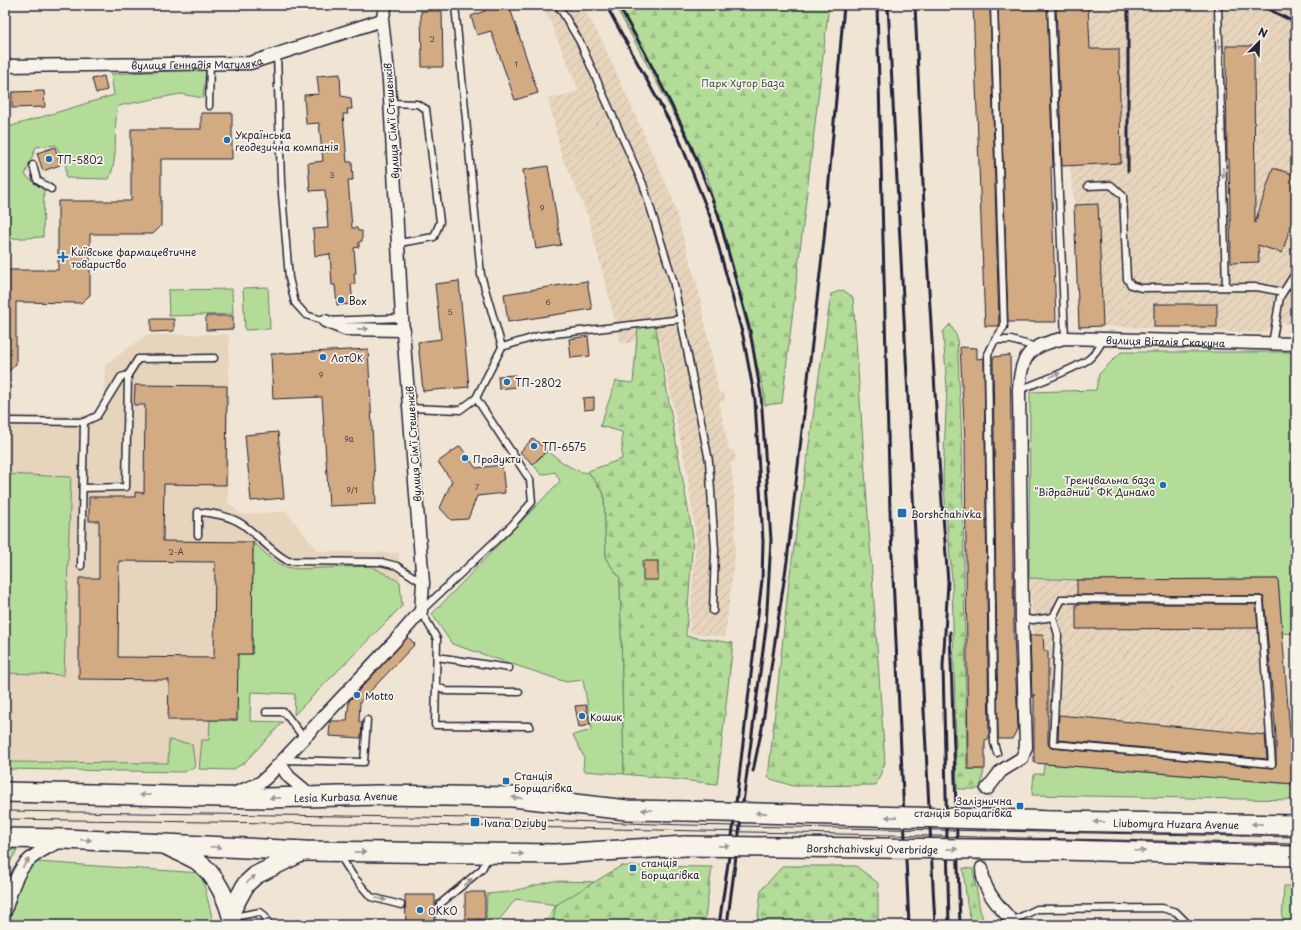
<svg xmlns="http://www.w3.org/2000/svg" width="1301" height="930" viewBox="0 0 1301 930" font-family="'Playpen Sans',sans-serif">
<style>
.built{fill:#e7d4bc}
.industrial{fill:url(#industrial-furrows)}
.grass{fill:#b3dc99;stroke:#6a7f6a}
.forest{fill:url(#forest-firs);stroke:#6a7f6a}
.building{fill:#d2ab83;stroke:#22223b;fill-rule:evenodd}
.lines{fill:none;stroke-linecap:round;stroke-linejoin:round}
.street-tunnel{stroke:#c7beb5;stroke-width:12;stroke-dasharray:12 6;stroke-linecap:butt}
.lane-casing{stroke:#22223b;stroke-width:9}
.street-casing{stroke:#22223b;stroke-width:15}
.secondary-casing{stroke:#22223b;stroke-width:20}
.primary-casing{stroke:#22223b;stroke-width:22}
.lane{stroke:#f7f3e8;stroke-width:6}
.street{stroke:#f7f3e8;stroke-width:12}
.secondary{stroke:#f7f3e8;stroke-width:17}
.primary{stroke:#f7f3e8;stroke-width:19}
.tram{stroke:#22223b;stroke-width:1}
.rail{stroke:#22223b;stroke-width:3}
.primary-bridge-casing{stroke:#22223b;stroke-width:22;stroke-linecap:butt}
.primary-bridge{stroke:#f7f3e8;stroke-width:19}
.oneway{fill:#97959a}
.poi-dot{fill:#1f6fb2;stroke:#f7f3e8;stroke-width:1.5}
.labels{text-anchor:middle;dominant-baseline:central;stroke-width:3.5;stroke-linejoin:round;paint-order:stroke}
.number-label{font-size:8px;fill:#4e444d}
.street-label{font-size:10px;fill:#22223b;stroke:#f7f3e8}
.park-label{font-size:10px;fill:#465052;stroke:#f7f3e8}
.poi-label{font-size:10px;fill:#22223b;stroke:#f7f3e8;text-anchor:start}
</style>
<defs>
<pattern id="industrial-furrows" width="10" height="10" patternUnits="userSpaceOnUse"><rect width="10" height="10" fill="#e7d4bc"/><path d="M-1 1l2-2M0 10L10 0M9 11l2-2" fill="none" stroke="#c6b6a2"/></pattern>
<pattern id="forest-firs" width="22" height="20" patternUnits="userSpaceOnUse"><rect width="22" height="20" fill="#b3dc99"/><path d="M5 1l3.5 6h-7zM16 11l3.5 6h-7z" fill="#9abc85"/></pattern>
</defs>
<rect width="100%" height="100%" fill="#f0e5d4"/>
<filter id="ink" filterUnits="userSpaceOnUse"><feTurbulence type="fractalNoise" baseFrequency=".025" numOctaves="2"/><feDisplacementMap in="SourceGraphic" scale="8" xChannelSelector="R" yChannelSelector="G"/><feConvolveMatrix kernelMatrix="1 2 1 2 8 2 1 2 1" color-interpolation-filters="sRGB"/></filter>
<g filter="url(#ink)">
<!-- built -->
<polygon class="built" points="229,334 228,502 242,515 286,511 318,551 399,553 402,606 294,715 295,694 251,692 250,721 283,722 244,763 5,762 5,415 89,415 98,409 104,395 105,365 146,335"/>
<!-- industrial -->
<g class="industrial">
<polygon points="541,5 582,5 602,41 671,195 698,288 719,393 724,392 725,401 719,402 729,450 734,450 736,461 731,463 735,502 735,554 725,637 689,633 696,538 688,478 659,337 621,344 588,216 562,157 548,99 579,91 550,21"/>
<polygon points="1065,5 1296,5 1296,330 1291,324 1276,322 1264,333 1103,326 1079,327 1074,205 1070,166"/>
<polygon points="1029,578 1278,579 1294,784 1034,763 1033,620"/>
</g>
<!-- grass -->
<g class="grass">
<path d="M 206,69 L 203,98 L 180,94 L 118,106 C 112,131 120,155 109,179 L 66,178 L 66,167 L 56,145 L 36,147 L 25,175 L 44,190 L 43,237 L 5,239 L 5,128 L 114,95 L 111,74 Z"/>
<polygon points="268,287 270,329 245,330 243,288"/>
<polygon points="232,289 233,314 169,316 168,290"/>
<polygon points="1121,352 1296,352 1296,634 1282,633 1278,579 1077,580 1029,578 1030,392 1096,390 1099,374"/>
<path d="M 548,451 C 559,460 574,472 589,473 L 604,494 L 606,559 L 620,578 L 624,774 L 583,771 L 584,757 L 573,735 L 592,730 L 583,680 L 566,682 L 452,644 L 432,614 L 560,481 L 555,472 L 541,475 L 533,464 Z"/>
<polygon points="5,474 71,477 64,675 5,673"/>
<polygon points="253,542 271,559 285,567 298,569 371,566 400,582 402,606 294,715 295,694 251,692 250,721 283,722 244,763 232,770 199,769 202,740 209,740 210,720 237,720 237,654 252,654"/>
<polygon points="169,740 192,744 195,767 184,772 5,769 5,762 168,763"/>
<polygon points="1044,764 1294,784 1294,800 1032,795 1034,774 1043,774"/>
<polygon points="5,849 17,850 5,871"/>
<path d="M 38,862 L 201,873 L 214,925 L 11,925 C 11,901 19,884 31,864 Z"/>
<polygon points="553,881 648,883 636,925 544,925 556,905 516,899 495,925 472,925 475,920 486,919 487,894 509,892"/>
<polygon points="1284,886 1296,886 1296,921 1282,921"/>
</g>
<!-- forest -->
<g class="forest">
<polygon points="615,5 829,5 782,403 765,405 763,387 707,176"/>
<polygon points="843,290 853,297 885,763 876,785 793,786 768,778 789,581 831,294"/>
<polygon points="654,318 693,537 686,636 733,643 717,784 624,774 620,578 606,559 604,494 588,471 622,459 622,432 600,426 616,381 633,383 638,326"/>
<polygon points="950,324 957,337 962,441 967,769 984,770 980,789 957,789 952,581 943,476 947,389 943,332"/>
<polygon points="621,866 712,867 704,925 552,925 556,905"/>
<polygon points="783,866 856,866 878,883 878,925 757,925 761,890"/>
<polygon points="963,868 973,869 980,910 985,925 972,925 967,904"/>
</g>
<!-- building -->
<g class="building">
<polygon points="483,5 509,5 538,93 515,100 491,31 477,35 471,16 485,11"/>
<polygon points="973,5 990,5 999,326 985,326"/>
<polygon points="998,5 1047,5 1053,167 1051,167 1056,322 1008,322"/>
<polygon points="1056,5 1088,5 1090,49 1119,49 1121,163 1062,166"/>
<polygon points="421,11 442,11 443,67 422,67"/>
<polygon points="1226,46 1254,46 1255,223 1273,168 1296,175 1296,209 1282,253 1258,245 1259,262 1231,263 1229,159 1227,159 1227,156"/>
<polygon points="340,74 341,96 351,98 352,109 347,109 348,114 343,114 347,162 352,162 353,180 348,180 352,228 357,228 358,231 362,231 362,241 359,242 359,247 354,248 356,273 354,273 355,284 351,284 353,304 337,305 335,285 332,285 330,254 315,256 313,229 328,228 325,190 310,191 308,163 323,161 319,123 306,124 304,95 319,94 317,76"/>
<polygon points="104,76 107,90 96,93 92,79"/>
<polygon points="44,91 45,107 12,108 12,92"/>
<polygon points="201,113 232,113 232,159 161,159 161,226 153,234 90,234 90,295 81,303 16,302 16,364 5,375 5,270 58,270 58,201 131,201 131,129 201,129"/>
<polygon points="55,147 60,165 43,171 37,153"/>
<polygon points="548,166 561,245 536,249 523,170"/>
<polygon points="1098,204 1103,326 1079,327 1074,205"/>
<polygon points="459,281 469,387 423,391 418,342 441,339 435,284"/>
<polygon points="587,281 592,309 508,322 504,294"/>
<rect x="1154" y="304" width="63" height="23"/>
<polygon points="206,316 233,316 233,329 206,330"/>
<polygon points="151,319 174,319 174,331 151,332"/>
<polygon points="588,336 590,356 571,358 569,339"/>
<polygon points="960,347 977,348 977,359 984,358 989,739 985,740 985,769 968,769 965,441"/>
<polygon points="368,349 376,504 329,506 322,397 273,399 271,354"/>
<polygon points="1010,355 1014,636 1018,728 1012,739 998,739 993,357"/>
<polygon points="515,375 516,387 499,389 498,376"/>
<path d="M 135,385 L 227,386 L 226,485 L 164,484 L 163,541 L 253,542 L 252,654 L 238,654 L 237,720 L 168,720 L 169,680 L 79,679 L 79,578 L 99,578 L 99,521 L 89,521 L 89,497 L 135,497 L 135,492 L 144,493 L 145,405 L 134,405 ZM 119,561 L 215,562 L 214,658 L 118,657 Z"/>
<polygon points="594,397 594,409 584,410 583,398"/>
<polygon points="278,432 284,498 251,501 245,435"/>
<polygon points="533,438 547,450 533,464 520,452"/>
<polygon points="460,446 476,468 502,465 505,493 477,496 468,519 451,520 440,508 452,481 438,462"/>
<rect x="643" y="561" width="15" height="19"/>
<polygon points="1278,579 1294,784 1034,763 1034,694 1032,698 1030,635 1043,635 1044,651 1048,651 1048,744 1051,748 1274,768 1276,764 1276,736 1264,597 1260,596 1077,595 1077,580"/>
<polygon points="1077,604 1256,604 1258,628 1076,629 1076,605"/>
<polygon points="408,637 415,644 360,702 359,722 362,722 361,738 329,736 330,721 347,721 349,701"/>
<polygon points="586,705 590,725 579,727 575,706"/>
<polygon points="1059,715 1265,735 1267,759 1058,740"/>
<rect x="465" y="892" width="20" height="27"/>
<polygon points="405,895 435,895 435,925 406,925"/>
</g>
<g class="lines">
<!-- street-tunnel -->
<polyline class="street-tunnel" points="982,868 984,800 987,789"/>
<!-- lane casing -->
<g class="lane-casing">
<g id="lane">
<polyline points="455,5 481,275 502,347"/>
<polyline points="558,5 580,42 643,184 673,280 709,461 715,550 713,611"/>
<polyline points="994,5 1004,327 995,340"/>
<polyline points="1051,5 1065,338"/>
<polyline points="1216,5 1218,7 1226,287"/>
<polyline points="277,54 281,182 289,278 295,303 306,315 325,321 402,318"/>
<polyline points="390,103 417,104 426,109 440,222 434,237 399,243"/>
<polyline points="209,106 210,63"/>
<polyline points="33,165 37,180 51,189"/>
<polyline points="1088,186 1111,185 1123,196 1127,279 1131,285 1141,288 1257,287 1283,292"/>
<polyline points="1272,344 1280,297 1296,272"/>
<polyline points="128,375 138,359 214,358"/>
<path d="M 1019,390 C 1039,382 1073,370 1089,359 C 1096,353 1100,346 1104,338"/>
<polyline points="476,398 530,480 532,502 512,525 421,611 437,639 435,725 530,726"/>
<polyline points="410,408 460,410 476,398 502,347 538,336 681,319"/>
<polyline points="5,421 84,422 97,416 121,377 128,375 126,487 83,488"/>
<path d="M 198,535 L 198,512 C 213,513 230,516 242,524 C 258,535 271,552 288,561 L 381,562 L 397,566 L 423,583"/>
<polyline points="81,566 84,422"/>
<polyline points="1022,618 1033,620 1053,617 1058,635 1053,744 1272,764 1260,600 1062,599 1053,617"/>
<polyline points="437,657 509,668"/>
<polyline points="436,685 446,691 519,692"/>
<polyline points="266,712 284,712 304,738"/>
<polyline points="997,753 994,743 988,354 995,340 1011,340 1036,347"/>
<polyline points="283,760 364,762 367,720"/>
<polyline points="339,854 353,876 371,897 401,905"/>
<polyline points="440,904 482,869 488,857"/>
<polyline points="233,917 260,912 264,915 268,923"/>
<polyline points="1012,921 1037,909 1162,908 1176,912 1189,925"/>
</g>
</g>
<!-- street casing -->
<g class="street-casing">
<g id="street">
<path id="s1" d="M 5,66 L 250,63 L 382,20"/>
<polyline points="325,321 345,329 404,330"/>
<polyline points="280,764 289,777 313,797"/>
<path id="s2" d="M 987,789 L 1001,771 L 1022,758 L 1026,747 L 1022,618 L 1019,390 C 1021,353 1030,346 1065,338 L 1296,344"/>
<polyline points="233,794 260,783 268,776 395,641 421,611 423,583 402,318 389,80 382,20 386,5"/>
<path d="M 982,868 C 982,890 998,905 1012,921 L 1010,925"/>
<path d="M 5,911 C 17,872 20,859 59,842"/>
</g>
</g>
<!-- secondary casing -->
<g class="secondary-casing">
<g id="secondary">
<path d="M 164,845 C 174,850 187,855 197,861 C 217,875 229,903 233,925"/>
<polyline points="231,912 246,884 256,875 305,851"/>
</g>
</g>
<!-- primary casing -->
<g class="primary-casing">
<g id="primary">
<path id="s3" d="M 5,792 L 266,798 L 379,795 L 513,797 L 627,810 L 686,811"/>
<path id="s4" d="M 1056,821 L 1296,825"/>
<polyline points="5,838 65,839 305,851 556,854 685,846"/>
<polyline points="1059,850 1296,856"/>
</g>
</g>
<!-- lane -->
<use href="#lane" class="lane"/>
<!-- street -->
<use href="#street" class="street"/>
<!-- secondary -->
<use href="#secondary" class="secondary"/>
<!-- primary -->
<use href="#primary" class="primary"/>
<!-- tram -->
<g class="tram">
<polyline points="5,811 476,818 686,825 1296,837"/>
<polyline points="5,819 476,826 1296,844"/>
</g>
<!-- rail -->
<g class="rail">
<polyline points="606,5 680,141 711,219 743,336 755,400 763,541 762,580 733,829 719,925"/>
<polyline points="618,5 644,51 687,136 718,214 750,331 761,395 771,540 766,627 727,925"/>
<polyline points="877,5 890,511 909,925"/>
<polyline points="888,5 935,925"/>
<polyline points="915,5 924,206 940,476 948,582 943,666 949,925"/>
<polyline points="1260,5 1296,23"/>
<polyline points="1128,171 1128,5"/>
<polyline points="950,632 960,925"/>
<polyline points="753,771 762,728 787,561 824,239 844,5"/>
</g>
<!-- primary-bridge casing -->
<g class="primary-bridge-casing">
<g id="primary-bridge">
<polyline points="686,811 1056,821"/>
<path id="s5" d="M 685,846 L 1059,850"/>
</g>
</g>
<!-- primary-bridge -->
<use href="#primary-bridge" class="primary-bridge"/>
</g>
<!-- one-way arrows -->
<defs><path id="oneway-solid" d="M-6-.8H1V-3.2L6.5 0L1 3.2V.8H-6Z"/></defs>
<g class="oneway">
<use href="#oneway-solid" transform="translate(1219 44) rotate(88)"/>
<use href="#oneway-solid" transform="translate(1223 173) rotate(88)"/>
<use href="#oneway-solid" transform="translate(363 329) rotate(1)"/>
<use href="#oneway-solid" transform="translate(1055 375) rotate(-26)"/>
<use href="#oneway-solid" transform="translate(145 795) rotate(-179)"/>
<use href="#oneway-solid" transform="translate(275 798) rotate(179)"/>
<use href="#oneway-solid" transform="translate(517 798) rotate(-175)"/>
<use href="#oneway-solid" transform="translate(647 810) rotate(-178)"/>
<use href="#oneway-solid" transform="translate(761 813) rotate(-179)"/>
<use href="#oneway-solid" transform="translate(891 817) rotate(-179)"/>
<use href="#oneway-solid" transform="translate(1099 822) rotate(-179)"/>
<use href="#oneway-solid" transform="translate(1257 824) rotate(-179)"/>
<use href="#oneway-solid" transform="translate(86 840) rotate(3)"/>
<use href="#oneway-solid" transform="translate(724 846) rotate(1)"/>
<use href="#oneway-solid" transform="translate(216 847) rotate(3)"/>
<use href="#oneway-solid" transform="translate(952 849) rotate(1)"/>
<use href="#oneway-solid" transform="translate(1140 851) rotate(2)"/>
<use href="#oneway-solid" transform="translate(360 852) rotate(1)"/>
<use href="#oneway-solid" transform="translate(518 854) rotate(1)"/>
<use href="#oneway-solid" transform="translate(26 863) rotate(-53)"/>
<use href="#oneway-solid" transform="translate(251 879) rotate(-40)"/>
<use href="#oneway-solid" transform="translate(468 882) rotate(-43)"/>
<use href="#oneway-solid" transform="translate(381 899) rotate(15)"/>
</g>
</g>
<!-- markers -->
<g class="poi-dot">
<circle cx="227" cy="140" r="4"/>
<circle cx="49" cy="159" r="4"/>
<path d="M61 251h4v4h4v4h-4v4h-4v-4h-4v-4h4z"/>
<circle cx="341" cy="300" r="4"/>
<circle cx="323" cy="357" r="4"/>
<circle cx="507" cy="382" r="4"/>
<circle cx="534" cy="446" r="4"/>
<circle cx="465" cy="458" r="4"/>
<circle cx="1163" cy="485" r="4"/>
<rect x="897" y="508" width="10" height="10" rx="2"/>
<circle cx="357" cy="695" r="4"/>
<circle cx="582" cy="716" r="4"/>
<rect x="502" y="777" width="8" height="8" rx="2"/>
<rect x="1016" y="802" width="8" height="8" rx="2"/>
<rect x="470" y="817" width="10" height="10" rx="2"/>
<rect x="629" y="864" width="8" height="8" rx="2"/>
<circle cx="420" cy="910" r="4"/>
</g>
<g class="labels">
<!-- number labels -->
<g class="number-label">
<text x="432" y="39">2</text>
<text x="516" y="64">1</text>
<text x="332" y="175">3</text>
<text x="542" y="208">9</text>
<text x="548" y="302">6</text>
<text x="450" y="312">5</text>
<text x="321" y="375">9</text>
<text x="349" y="439">9а</text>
<text x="477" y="487">7</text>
<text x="352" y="490">9/1</text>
<text x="176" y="552">2-А</text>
</g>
<!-- street labels -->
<g class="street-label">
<text stroke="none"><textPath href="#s1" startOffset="192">вулиця Геннадія Матуляка</textPath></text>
<text transform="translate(391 121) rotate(-94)">вулиця Сімʼї Стешенків</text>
<text stroke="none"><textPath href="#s2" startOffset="595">вулиця Віталія Скакуна</textPath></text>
<text transform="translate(413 444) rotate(-94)">вулиця Сімʼї Стешенків</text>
<text stroke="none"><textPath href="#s3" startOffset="341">Lesia Kurbasa Avenue</textPath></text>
<text stroke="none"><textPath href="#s4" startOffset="120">Liubomyra Huzara Avenue</textPath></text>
<text stroke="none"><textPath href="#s5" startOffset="187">Borshchahivskyi Overbridge</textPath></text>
</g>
<!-- park labels -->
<g class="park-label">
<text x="743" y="82">Парк Хутор База</text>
</g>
<!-- poi labels -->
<g class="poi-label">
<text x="235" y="134">Українська<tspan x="235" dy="12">геодезична компанія</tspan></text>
<text x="57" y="159">ТП-5802</text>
<text x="71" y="251">Київське фармацевтичне<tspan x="71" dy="12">товариство</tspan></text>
<text x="349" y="300">Box</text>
<text x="331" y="357">ЛотОК</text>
<text x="515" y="382">ТП-2802</text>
<text x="542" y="446">ТП-6575</text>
<text x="473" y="458">Продукти</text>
<text x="1155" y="479" text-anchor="end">Тренувальна база<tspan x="1155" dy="12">"Відрадний" ФК Динамо</tspan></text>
<text x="911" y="513">Borshchahivka</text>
<text x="365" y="695">Motto</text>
<text x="590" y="716">Кошик</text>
<text x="514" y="775">Станція<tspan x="514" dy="12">Борщагівка</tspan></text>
<text x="1012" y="800" text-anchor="end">Залізнична<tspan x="1012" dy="12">станція Борщагівка</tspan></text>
<text x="484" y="822">Ivana Dziuby</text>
<text x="641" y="862">станція<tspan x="641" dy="12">Борщагівка</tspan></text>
<text x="428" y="910">OKKO</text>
</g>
</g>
<!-- margin -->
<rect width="1301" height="930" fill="none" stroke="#f7f3e8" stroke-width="20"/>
<rect x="10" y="10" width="1281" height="910" fill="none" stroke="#22223b" stroke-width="1.5" filter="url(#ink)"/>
<!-- north arrow -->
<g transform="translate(1259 42) rotate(23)" stroke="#f7f3e8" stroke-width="3" paint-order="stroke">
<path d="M0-3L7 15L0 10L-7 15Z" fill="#22223b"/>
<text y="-6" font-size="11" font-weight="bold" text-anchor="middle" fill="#22223b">N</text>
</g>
</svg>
